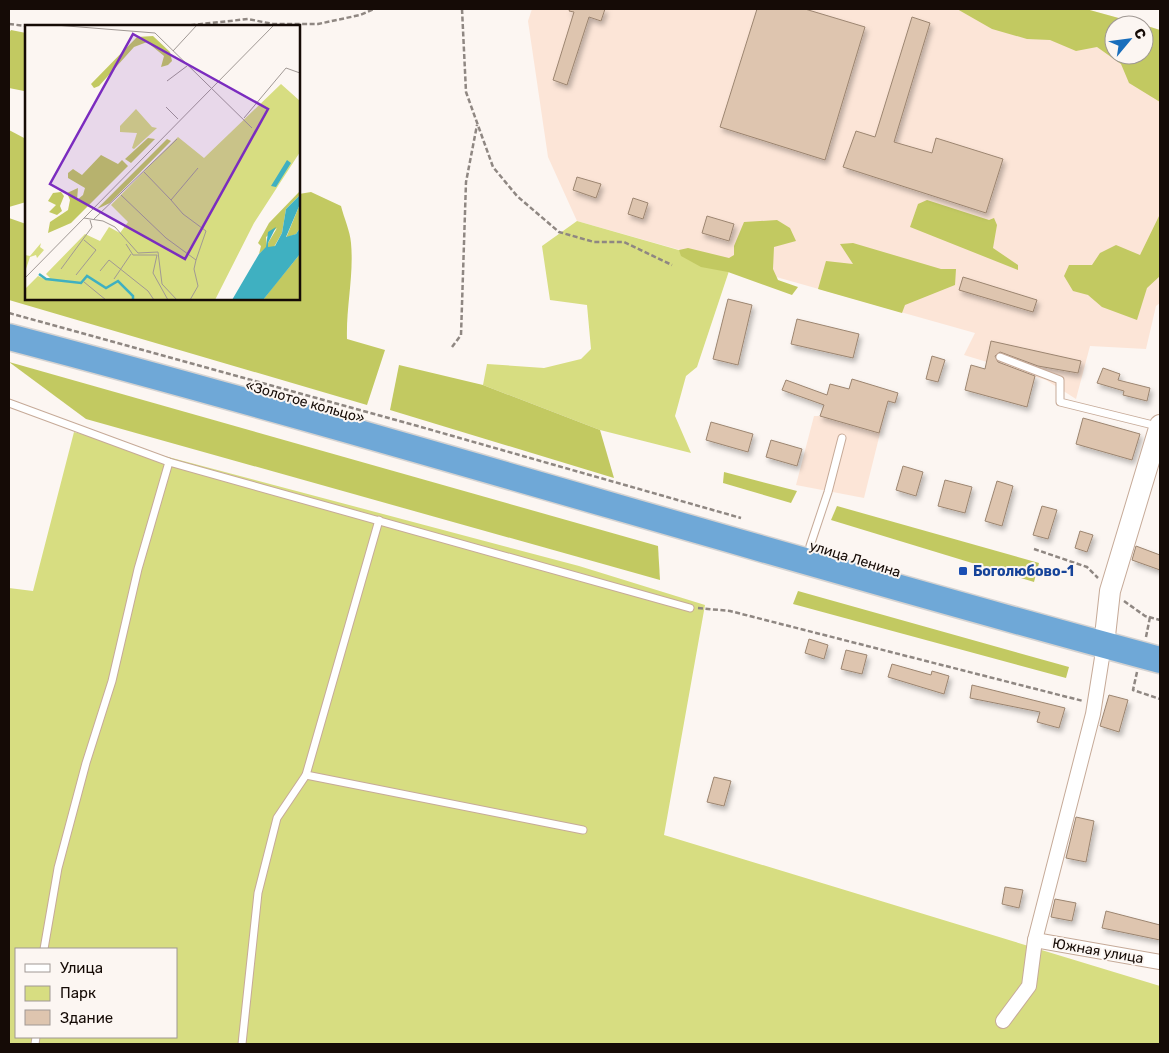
<svg xmlns="http://www.w3.org/2000/svg" width="1169" height="1053" viewBox="0 0 1169 1053" font-family="Rubik,sans-serif">
<style>
.built{fill:#fce5d7}
.green{fill:#d7dd81;fill-rule:evenodd}
.forest{fill:#c2c961}
.building{fill:#dec5af;stroke:#9c8570;filter:url(#shadow)}
.lines{fill:none;stroke-linecap:round;stroke-linejoin:round}
.lane-casing{stroke:#c6aa98;stroke-width:9}
.street-casing{stroke:#c6aa98;stroke-width:16}
.secondary-casing{stroke:#c6aa98;stroke-width:22}
.highway-casing{stroke:#d5d3d2;stroke-width:29}
.path{stroke:#8f8782;stroke-width:2.5;stroke-dasharray:5 2.5;stroke-linecap:butt}
.lane{stroke:#fff;stroke-width:7}
.street{stroke:#fff;stroke-width:14}
.secondary{stroke:#fff;stroke-width:20}
.highway{stroke:#6fa8d7;stroke-width:26}
.transit-dot{fill:#1a4fb4;stroke:#fcf6f2;stroke-width:2}
.labels{text-anchor:middle;dominant-baseline:central;stroke-width:4;stroke-linejoin:round;paint-order:stroke}
.street-label{font-size:14px;fill:#150b06;stroke:#fcf6f2}
.transit-label{font-size:14px;font-weight:bold;fill:#164399;stroke:#fcf6f2;text-anchor:start}
.inset-river{fill:none;stroke:#3fb0c1;stroke-width:2.5}
.inset-road{fill:none;stroke:#a09894;stroke-width:1}
.view{fill:#7b2cbf;fill-opacity:0.15;stroke:#7b2cbf;stroke-width:2.5}
.inset-edge{fill:none;stroke:#150b06;stroke-width:2.5}
</style>
<defs>
<filter id="shadow"><feDropShadow dx="2.5" dy="4" stdDeviation="2.5" flood-color="#0004"/></filter>
</defs>
<rect width="100%" height="100%" fill="#fcf6f2"/>
<!-- built -->
<g class="built">
<polygon points="532,9 1086,9 1144,25 1114,25 1114,55 1144,55 1144,25 1160,30 1160,303 1156,306 1146,349 1090,346 1076,399 1046,380 964,355 975,333 577,221 548,157 528,21"/>
<polygon points="852,379 898,393 895,403 888,401 864,498 796,485 814,416 820,416 830,384 849,389"/>
</g>
<!-- green -->
<g class="green">
<polygon points="577,221 731,265 697,367 686,376 675,416 691,453 600,430 483,385 487,364 544,368 581,359 591,349 587,305 550,300 542,246"/>
<path d="M 74,432 L 579,566 L 705,605 L 664,835 L 1160,986 L 1160,1044 L 9,1044 L 9,588 L 33,591 ZM 16,949 L 176,949 L 176,1037 L 16,1037 Z"/>
</g>
<!-- forest -->
<g class="forest">
<polygon points="957,9 1086,9 1144,25 1114,25 1114,55 1144,55 1144,25 1160,30 1160,102 1129,83 1121,64 1097,47 1076,51 1050,40 1027,39 992,29"/>
<polygon points="11,30 26,33 26,90 24,91 9,88 9,33"/>
<polygon points="9,130 26,139 26,202 9,207"/>
<path d="M 311,192 L 341,206 C 344,218 350,231 351,243 C 354,276 346,306 347,339 L 385,350 L 367,405 L 9,300 L 9,218 L 26,224 L 26,299 L 299,299 L 299,194 Z"/>
<polygon points="927,200 989,220 994,218 997,225 993,248 1018,265 1018,270 910,227 918,204"/>
<polygon points="1160,214 1160,276 1147,288 1137,320 1102,307 1088,295 1073,291 1064,276 1069,265 1092,265 1100,253 1116,245 1140,255"/>
<polygon points="777,220 790,228 796,241 774,247 773,269 778,280 798,287 792,295 728,272 701,267 681,256 679,250 688,248 729,258 734,255 734,246 744,222"/>
<polygon points="853,243 941,269 956,269 955,285 905,305 902,313 818,289 826,261 853,264 840,244"/>
<polygon points="9,362 658,546 660,580 86,419"/>
<polygon points="399,365 483,385 600,430 614,478 390,410"/>
<polygon points="724,472 797,491 791,503 723,483"/>
<polygon points="837,506 1039,563 1034,582 831,520"/>
<polygon points="798,591 1069,667 1066,678 793,604"/>
</g>
<!-- building -->
<g class="building">
<polygon points="570,9 605,9 601,21 589,17 567,85 553,80 574,12 569,11"/>
<polygon points="757,9 805,9 865,27 825,160 720,127"/>
<polygon points="912,17 930,23 894,142 932,153 936,138 1003,159 986,213 843,167 856,131 875,137"/>
<polygon points="577,177 601,184 596,198 573,190"/>
<polygon points="633,198 648,203 643,219 628,214"/>
<polygon points="707,216 734,224 729,241 702,233"/>
<polygon points="963,277 1037,300 1033,312 959,290"/>
<polygon points="728,299 752,305 738,365 713,359"/>
<polygon points="797,319 859,334 853,358 791,344"/>
<polygon points="991,341 1081,361 1078,373 1038,366 1000,352 995,356 998,362 1035,376 1027,407 965,390 971,365 985,369"/>
<polygon points="932,356 945,360 938,382 926,379"/>
<polygon points="1103,368 1120,374 1118,380 1150,388 1147,401 1123,395 1124,391 1097,383"/>
<polygon points="852,379 898,393 895,403 888,401 879,433 820,416 824,405 782,390 786,380 827,395 830,384 849,389"/>
<polygon points="1083,418 1140,434 1132,460 1076,444"/>
<polygon points="711,422 753,434 748,452 706,440"/>
<polygon points="771,440 802,449 797,466 766,457"/>
<polygon points="903,466 923,472 916,496 896,490"/>
<polygon points="945,480 972,487 965,513 938,506"/>
<polygon points="997,481 1013,486 1002,526 985,521"/>
<polygon points="1042,506 1057,510 1048,539 1033,535"/>
<polygon points="1080,531 1093,535 1087,552 1075,548"/>
<polygon points="1136,546 1160,555 1160,570 1132,560"/>
<polygon points="809,639 828,645 824,659 805,653"/>
<polygon points="846,650 867,655 862,674 841,669"/>
<polygon points="892,664 931,675 932,671 949,676 944,694 888,677"/>
<polygon points="972,685 1065,708 1059,728 1037,722 1040,712 970,698"/>
<polygon points="1109,695 1128,700 1119,732 1100,726"/>
<polygon points="714,777 731,781 724,806 707,802"/>
<polygon points="1076,817 1094,821 1086,862 1066,858"/>
<polygon points="1005,887 1023,890 1019,908 1002,904"/>
<polygon points="1055,899 1076,903 1072,921 1051,917"/>
<polygon points="1106,911 1160,925 1160,940 1102,928"/>
</g>
<g class="lines">
<!-- lane casing -->
<g class="lane-casing">
<g id="lane">
<polyline points="1000,357 1060,380 1060,402 1157,426"/>
<polyline points="9,403 169,462 690,608"/>
<polyline points="379,520 306,775 583,830"/>
<polyline points="810,546 828,492 842,438"/>
<polyline points="44,949 58,868 86,763 112,681 138,569 169,462"/>
<polyline points="35,1044 36,1037"/>
<polyline points="242,1044 258,893 277,818 306,775"/>
</g>
</g>
<!-- street casing -->
<g class="street-casing">
<g id="street">
<polyline points="1035,940 1160,962"/>
<polyline points="1003,1021 1029,986 1035,940 1093,714 1104,645"/>
</g>
</g>
<!-- secondary casing -->
<g class="secondary-casing">
<polyline id="secondary" points="1104,645 1110,591 1160,425"/>
</g>
<!-- highway casing -->
<g class="highway-casing">
<path id="highway" d="M 9,337 C 394,438 775,557 1160,660"/>
</g>
<!-- path -->
<g class="path">
<polyline points="462,9 466,92 493,167 517,196 559,232 594,242 624,242 672,265"/>
<polyline points="9,24 26,26"/>
<polyline points="183,26 248,19 273,24 318,24 360,15 374,9"/>
<polyline points="9,313 414,425 741,518"/>
<polyline points="452,347 461,335 466,182 477,125"/>
<polyline points="1034,549 1087,567 1098,578"/>
<polyline points="1124,601 1145,616 1160,620"/>
<polyline points="698,608 730,611 1083,701"/>
<polyline points="1146,637 1150,617"/>
<polyline points="1137,672 1133,690 1160,699"/>
</g>
<!-- lane -->
<use href="#lane" class="lane"/>
<!-- street -->
<use href="#street" class="street"/>
<!-- secondary -->
<use href="#secondary" class="secondary"/>
<!-- highway -->
<use href="#highway" class="highway"/>
</g>
<!-- markers -->
<rect class="transit-dot" x="958" y="566" width="10" height="10" rx="2.5"/>
<g class="labels">
<!-- street labels -->
<g class="street-label">
<text transform="translate(305 402) rotate(16)">«Золотое кольцо»</text>
<text transform="translate(855 559) rotate(17)">улица Ленина</text>
<text transform="translate(1098 951) rotate(10)">Южная улица</text>
</g>
<!-- transit labels -->
<g class="transit-label">
<text x="973" y="571">Боголюбово-1</text>
</g>
</g>
<!-- overview -->
<g transform="translate(25 25)">
<rect width="275" height="275" fill="#fcf6f2"/>
<path d="M 256,59 L 275,76 L 275,127 L 229,198 L 190,275 L 0,275 L 0,264 L 13,251 L 22,255 L 25,253 L 21,249 L 60,209 L 75,216 L 84,202 L 95,208 L 103,197 L 86,180 L 153,112 L 179,133 ZM 111,84 L 127,102 L 132,103 L 109,124 L 107,123 L 112,108 L 95,107 L 95,101 ZM 16,218 L 15,222 L 19,225 L 12,233 L 11,230 L 5,232 L 0,247 L 0,230 L 5,231 Z" fill="#d7dd81"/>
<path d="M 128,11 L 145,27 L 147,36 L 143,40 L 136,42 L 139,31 L 122,17 L 109,22 L 74,61 L 69,63 L 66,59 L 112,12 ZM 123,113 L 130,114 L 106,138 L 100,134 ZM 142,114 L 146,116 L 85,178 L 72,184 ZM 76,130 L 93,139 L 97,135 L 103,141 L 46,198 L 23,208 L 25,197 L 43,185 L 45,175 L 42,168 L 53,163 L 52,175 L 58,170 L 60,163 L 43,153 L 43,148 L 48,144 L 57,150 ZM 275,166 L 275,170 L 261,184 L 257,208 L 249,222 L 243,222 L 243,218 L 252,203 L 241,212 L 242,222 L 234,229 L 236,221 L 233,218 L 244,198 ZM 28,168 L 36,167 L 39,171 L 35,181 L 37,186 L 32,190 L 24,187 L 31,180 L 23,176 ZM 275,179 L 275,203 L 271,209 L 261,213 ZM 275,229 L 275,275 L 238,275 L 248,262 Z" fill="#c2c961"/>
<path d="M 262,135 L 266,138 L 251,162 L 246,161 ZM 275,170 L 275,179 L 261,212 L 271,209 L 275,203 L 275,229 L 238,275 L 207,275 L 234,229 L 241,222 L 243,207 L 251,202 L 243,218 L 243,222 L 250,221 L 257,208 L 261,184 Z" fill="#3fb0c1"/>
<path class="inset-river" d="M 14,249 L 21,254 L 56,258 L 62,251 L 81,263 L 93,256 L 108,271 L 108,275"/>
<path class="inset-road" d="M 30,0 L 130,8 L 227,103M 148,26 L 172,0M 142,56 L 162,41M 141,82 L 153,94M 219,93 L 261,43 L 275,48M 119,147 L 146,175 L 173,143M 96,170 L 141,213 L 171,235 L 169,244 L 173,261 L 165,275M 146,175 L 158,189 L 181,206 L 171,235M 59,193 L 78,196 L 90,202 L 113,228 L 133,227 L 137,259 L 152,275M 69,194 L 152,114M 101,219 L 108,230 L 132,230 L 128,248 L 143,275M 36,244 L 67,202 L 65,195M 75,246 L 84,235 L 123,266 L 129,275M 51,250 L 71,225 L 59,215M 0,253 L 249,0M 89,254 L 106,229M 59,257 L 81,275"/>
<path class="view" d="M 108,9 L 243,84 L 160,234 L 25,159 Z"/>
<rect width="275" height="275" class="inset-edge"/>
</g>
<!-- border -->
<rect width="1169" height="1053" fill="none" stroke="#150b06" stroke-width="20"/>
<!-- legend -->
<rect x="15" y="948" width="162" height="90" fill="#fcf6f2" stroke="#a09894"/>
<rect x="25" y="964" width="25" height="8" fill="#ffffff" stroke="#a09894"/>
<text x="60" y="973" font-size="15" fill="#150b06">Улица</text>
<rect x="25" y="986" width="25" height="15" fill="#d7dd81" stroke="#a09894"/>
<text x="60" y="998" font-size="15" fill="#150b06">Парк</text>
<rect x="25" y="1010" width="25" height="15" fill="#dec5af" stroke="#a09894"/>
<text x="60" y="1023" font-size="15" fill="#150b06">Здание</text>
<!-- north arrow -->
<g transform="translate(1129 40) rotate(61)"><circle r="24" fill="#fcf6f2" stroke="#a09894"/>
<path d="M0-4L9 19L0 12L-9 19Z" fill="#196ebc"/>
<text y="-8" font-size="14" font-weight="bold" text-anchor="middle" fill="#150b06">С</text>
</g>
</svg>
